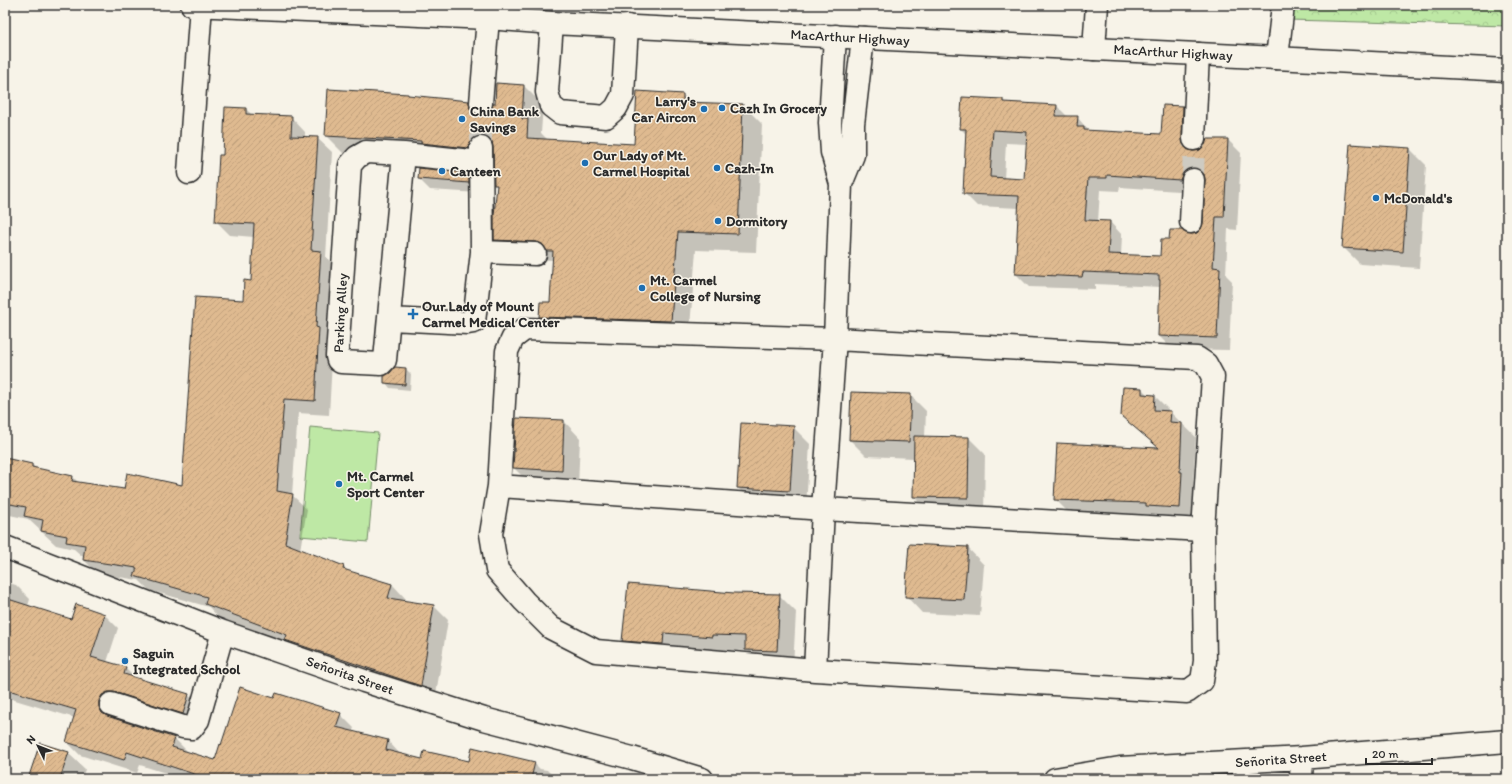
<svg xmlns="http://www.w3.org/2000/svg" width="1512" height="784" viewBox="0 0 1512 784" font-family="Itim,sans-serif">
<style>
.forest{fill:url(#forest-crowns);stroke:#748a68}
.garden{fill:#bee8a5;stroke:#748a68}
.shadow{fill:#0003;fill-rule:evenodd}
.building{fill:url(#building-hatch);stroke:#2b2b2b;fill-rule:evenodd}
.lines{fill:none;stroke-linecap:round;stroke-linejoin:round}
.minor-tunnel{stroke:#cecbc2;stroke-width:22;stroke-dasharray:22 11;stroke-linecap:butt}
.minor-casing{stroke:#2b2b2b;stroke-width:25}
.highway-casing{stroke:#2b2b2b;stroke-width:25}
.minor{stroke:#f7f3e8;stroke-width:22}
.highway{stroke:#f7f3e8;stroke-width:22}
.poi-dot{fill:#1f6fb2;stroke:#f7f3e8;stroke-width:1.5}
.labels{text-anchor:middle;stroke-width:3;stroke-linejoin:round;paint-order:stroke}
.street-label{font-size:14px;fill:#2b2b2b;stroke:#f7f3e8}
.poi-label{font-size:14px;font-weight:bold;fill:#2b2b2b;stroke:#f7f3e8;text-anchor:start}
</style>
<defs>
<pattern id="forest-crowns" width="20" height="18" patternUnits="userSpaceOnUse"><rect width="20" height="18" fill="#bee8a5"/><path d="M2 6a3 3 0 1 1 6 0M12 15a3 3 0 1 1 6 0" fill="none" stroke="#a3c78e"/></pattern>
<pattern id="building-hatch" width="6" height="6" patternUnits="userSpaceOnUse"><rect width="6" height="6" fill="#dfba90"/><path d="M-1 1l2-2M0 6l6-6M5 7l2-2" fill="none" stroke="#c0a07c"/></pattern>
</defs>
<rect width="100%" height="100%" fill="#f7f3e8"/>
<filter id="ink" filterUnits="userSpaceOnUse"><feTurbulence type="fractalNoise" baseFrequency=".025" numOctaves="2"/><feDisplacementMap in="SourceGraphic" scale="8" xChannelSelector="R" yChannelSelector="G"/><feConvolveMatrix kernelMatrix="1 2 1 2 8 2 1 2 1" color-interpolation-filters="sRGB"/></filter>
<g filter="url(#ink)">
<path class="forest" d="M1290 5H1507V26L1289 20Z"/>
<path class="garden" d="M310 427 378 433 368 542 300 536Z"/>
<path class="shadow" d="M524 86 543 105 541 133 547 139 635 145 683 95 692 104 743 105 762 124 756 252 696 250 689 340 559 336 540 317 551 303 554 260 514 259 495 240 497 187 495 184V155L489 161 345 155 326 136 408 96 468 102 482 116 487 115Z
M1003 100 1006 104 1057 106 1068 117H1077L1090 132 1162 135 1183 107 1195 120 1194 152 1228 140 1241 153 1237 230 1228 229 1226 275 1232 281 1229 350 1172 349 1159 336 1161 287 1095 284V289L1029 287 1016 274 1019 208 977 206 964 193 966 134 961 129ZM1006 143 1027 144 1025 180 1004 179ZM1207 180 1203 229 1198 234 1170 240 1161 258 1121 256 1122 235 1110 222H1098L1100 190 1119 191 1120 187 1193 192 1200 182Z
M246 109 252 115 291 117 305 132V137L317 138 332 152 326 257 335 266 333 343 329 415 298 413 292 495 307 509 300 550 344 567 349 572 392 584 406 599 405 601 434 606 448 620 435 700 220 619 209 607 149 590 139 580 98 574 84 560V557L82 556 74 549 56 545 28 519 5 514V458L32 464 36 469 73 477 79 483 124 490 183 486 252 282 254 237 230 235 216 221 224 156Z
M1410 149 1426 165 1419 268 1360 264 1343 247Z
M468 174 479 185V193L430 190 419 179Z
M406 369 411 374 410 390 390 388 385 382Z
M1142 389 1149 396H1155L1168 409V412H1170L1196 437 1193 485 1195 486 1193 521 1160 519 1157 516 1069 513 1055 499 1159 449 1122 415Z
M910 395 926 411 925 437 969 438 985 454 984 514 930 513 914 497V458L866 456 850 440Z
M564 421 580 438 578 487 530 484 514 468Z
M793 427 810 444 806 507 754 504 738 488Z
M968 548 984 565 980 616 922 613 906 596Z
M5 582 16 585 30 599 28 606 72 620 105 615 118 628 107 662 125 668 136 679 188 695 202 708 196 726 112 714V718L175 739 188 752 215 762 222 746 275 699 340 714 354 728 352 732 388 741 401 755 423 760 534 763 540 769 547 770 556 779H185L140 765 137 773 80 755 67 742 75 718 5 697Z
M734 594 779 595 796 612 793 667 762 666 748 651 728 650V653L640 657 623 640Z
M68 753 85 769 82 779H33Z
M1502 757H1507V779H1501Z"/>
<path class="building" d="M496 83 524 85 522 119H528L527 138 634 144 637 91 683 94V102L743 104 738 234 678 232 671 321 539 317 540 302H550L553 251H547L542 244 536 242 494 240V215L497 185H494L493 147 492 141 487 137 480 136 474 137 470 142 468 148 421 143V141L325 136 328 89 408 94V95L469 101 470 109 474 113 480 115 487 114 491 110 493 104H495Z
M962 97 1003 99V102L1057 105 1056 116H1078L1077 127H1084V130L1161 134 1163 105 1183 106 1182 138 1183 144 1187 149 1193 151 1200 150 1205 145 1207 139H1228L1224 217H1216L1213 267 1220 268 1217 338 1158 336 1160 280H1159V275L1083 272 1082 277 1015 274 1019 196 963 194 966 129H960ZM993 130 1027 132 1024 179 990 177ZM1193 168 1200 170 1204 174 1205 180 1203 223 1201 229 1197 233 1191 234 1182 230H1170L1169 239H1161L1160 256 1108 254 1110 221 1085 220 1088 178H1107V175L1180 180 1183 173 1187 169Z
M225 107 246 108V114L292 116 291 136 318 137 311 250 321 251 316 327 319 328 315 401 284 399 277 491 293 494 285 543 344 566 343 569 392 584 388 598 434 605 421 686 285 640 287 635 205 604 207 597 134 576 137 568 83 560 85 545 66 542 67 536 41 531 43 520 24 516 26 507 5 503V458L32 464V467L73 476 72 481 124 489 127 473 182 485 195 297 243 300 244 280 251 281 254 224 215 222 219 155H223Z
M1350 144 1410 148 1403 252 1342 248Z
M419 168 469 173V183L418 179Z
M395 367 406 368 405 385 384 383V376L390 373Z
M1123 387 1142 388V394L1155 395 1154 410 1171 411 1170 422 1182 423 1180 472H1182L1180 508 1146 506V503L1054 500 1057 443 1159 448 1121 416Z
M851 392 911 394 909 442 849 440Z
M516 418 564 420 562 471 513 468Z
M741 423 794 426 790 491 737 488Z
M914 436 969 437 968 498 913 497Z
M909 544 968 547 964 600 905 597Z
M628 584 734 593 780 594 777 651 745 650V636L712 635V637L664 633 663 644 622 641Z
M5 598 71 619 76 604 105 614 91 657 126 667 124 674 189 694 183 714 114 692H108L102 695 99 701V707L102 713 107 716 175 738 172 747 215 760 220 744 221 745 240 687 274 698 276 693 341 713 336 727 388 740 386 750 422 759 424 751 469 761 472 747 535 762 531 779H209L127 752 124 760 66 742 76 710 5 689Z
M40 743 69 752 60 779H28Z"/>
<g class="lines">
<path class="minor-tunnel" d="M481 148V103
M1193 180 1194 139"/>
<defs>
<path id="minor" d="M552 23 547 92 551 106 560 113 606 117 616 108 623 95 627 26
M1094 49 1097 5
M1277 58 1283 5
M481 103 488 18
M1194 139 1198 54
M404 154 385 360 381 364 341 362 338 360 337 356 350 165 357 157 366 152 404 154 481 162
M189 173 201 5
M841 184 853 155V124L863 38
M1191 222 1193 180
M482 252 535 254
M390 319 468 323 474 322 482 252 481 148
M525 329 835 339 1197 358 1206 364 1213 377 1203 530 1205 661 1202 681 1187 692 815 670 596 651 551 628 524 601 497 570 491 534 499 486 507 351 513 338Z
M499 486 823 509 1203 530
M5 547 223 632 364 681 484 719 632 758 702 779
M815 670 823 509 835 339 841 184 832 152 830 123 835 36
M111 704 183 727 192 728 198 720 223 632
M1055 779 1120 768 1302 758 1507 741
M1247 779 1249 761
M1301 779 1302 758"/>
<path id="highway" d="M192 5 488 18 552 23 1198 54 1507 70"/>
</defs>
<use href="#minor" class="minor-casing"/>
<use href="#highway" class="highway-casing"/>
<use href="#minor" class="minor"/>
<use href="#highway" class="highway"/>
</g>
</g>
<g class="poi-dot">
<circle cx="722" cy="108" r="4"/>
<circle cx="704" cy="109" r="4"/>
<circle cx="462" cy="119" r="4"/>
<circle cx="585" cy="163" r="4"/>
<circle cx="717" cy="168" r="4"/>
<circle cx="442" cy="171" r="4"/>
<circle cx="1376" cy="198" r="4"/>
<circle cx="718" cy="221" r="4"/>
<circle cx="642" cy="288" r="4"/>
<path d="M411 308h4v4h4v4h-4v4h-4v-4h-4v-4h4z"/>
<circle cx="339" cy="484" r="4"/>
<circle cx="125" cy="661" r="4"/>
</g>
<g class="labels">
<g class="street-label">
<text transform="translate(850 37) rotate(3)" y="5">MacArthur Highway</text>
<text transform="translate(1173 52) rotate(3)" y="5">MacArthur Highway</text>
<text transform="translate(340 313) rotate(-87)" y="5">Parking Alley</text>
<text transform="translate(350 675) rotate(19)" y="5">Señorita Street</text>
<text transform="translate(1281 759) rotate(-4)" y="5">Señorita Street</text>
</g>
<g class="poi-label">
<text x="696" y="106" text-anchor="end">Larry's<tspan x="696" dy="16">Car Aircon</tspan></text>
<text x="730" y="113">Cazh In Grocery</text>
<text x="470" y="116">China Bank<tspan x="470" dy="16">Savings</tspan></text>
<text x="593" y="160">Our Lady of Mt.<tspan x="593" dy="16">Carmel Hospital</tspan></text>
<text x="725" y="173">Cazh-In</text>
<text x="450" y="176">Canteen</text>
<text x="1384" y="203">McDonald's</text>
<text x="726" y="226">Dormitory</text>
<text x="650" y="285">Mt. Carmel<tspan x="650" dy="16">College of Nursing</tspan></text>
<text x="422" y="311">Our Lady of Mount<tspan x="422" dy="16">Carmel Medical Center</tspan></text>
<text x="347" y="481">Mt. Carmel<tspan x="347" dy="16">Sport Center</tspan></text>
<text x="133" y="658">Saguin<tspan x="133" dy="16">Integrated School</tspan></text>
</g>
</g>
<rect width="1512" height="784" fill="none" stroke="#f7f3e8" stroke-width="20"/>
<rect x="10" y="10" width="1492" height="764" fill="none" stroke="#2b2b2b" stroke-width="1.5" filter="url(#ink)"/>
<g transform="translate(38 746) rotate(313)" stroke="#f7f3e8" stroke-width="3" paint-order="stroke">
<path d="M0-3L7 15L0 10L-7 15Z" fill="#2b2b2b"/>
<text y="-6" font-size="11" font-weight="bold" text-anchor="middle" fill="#2b2b2b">N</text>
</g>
<path d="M1366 758v6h66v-6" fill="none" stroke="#2b2b2b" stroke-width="2"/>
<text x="1372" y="758" font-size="12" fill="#2b2b2b" stroke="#f7f3e8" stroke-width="3" paint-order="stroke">20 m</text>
</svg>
